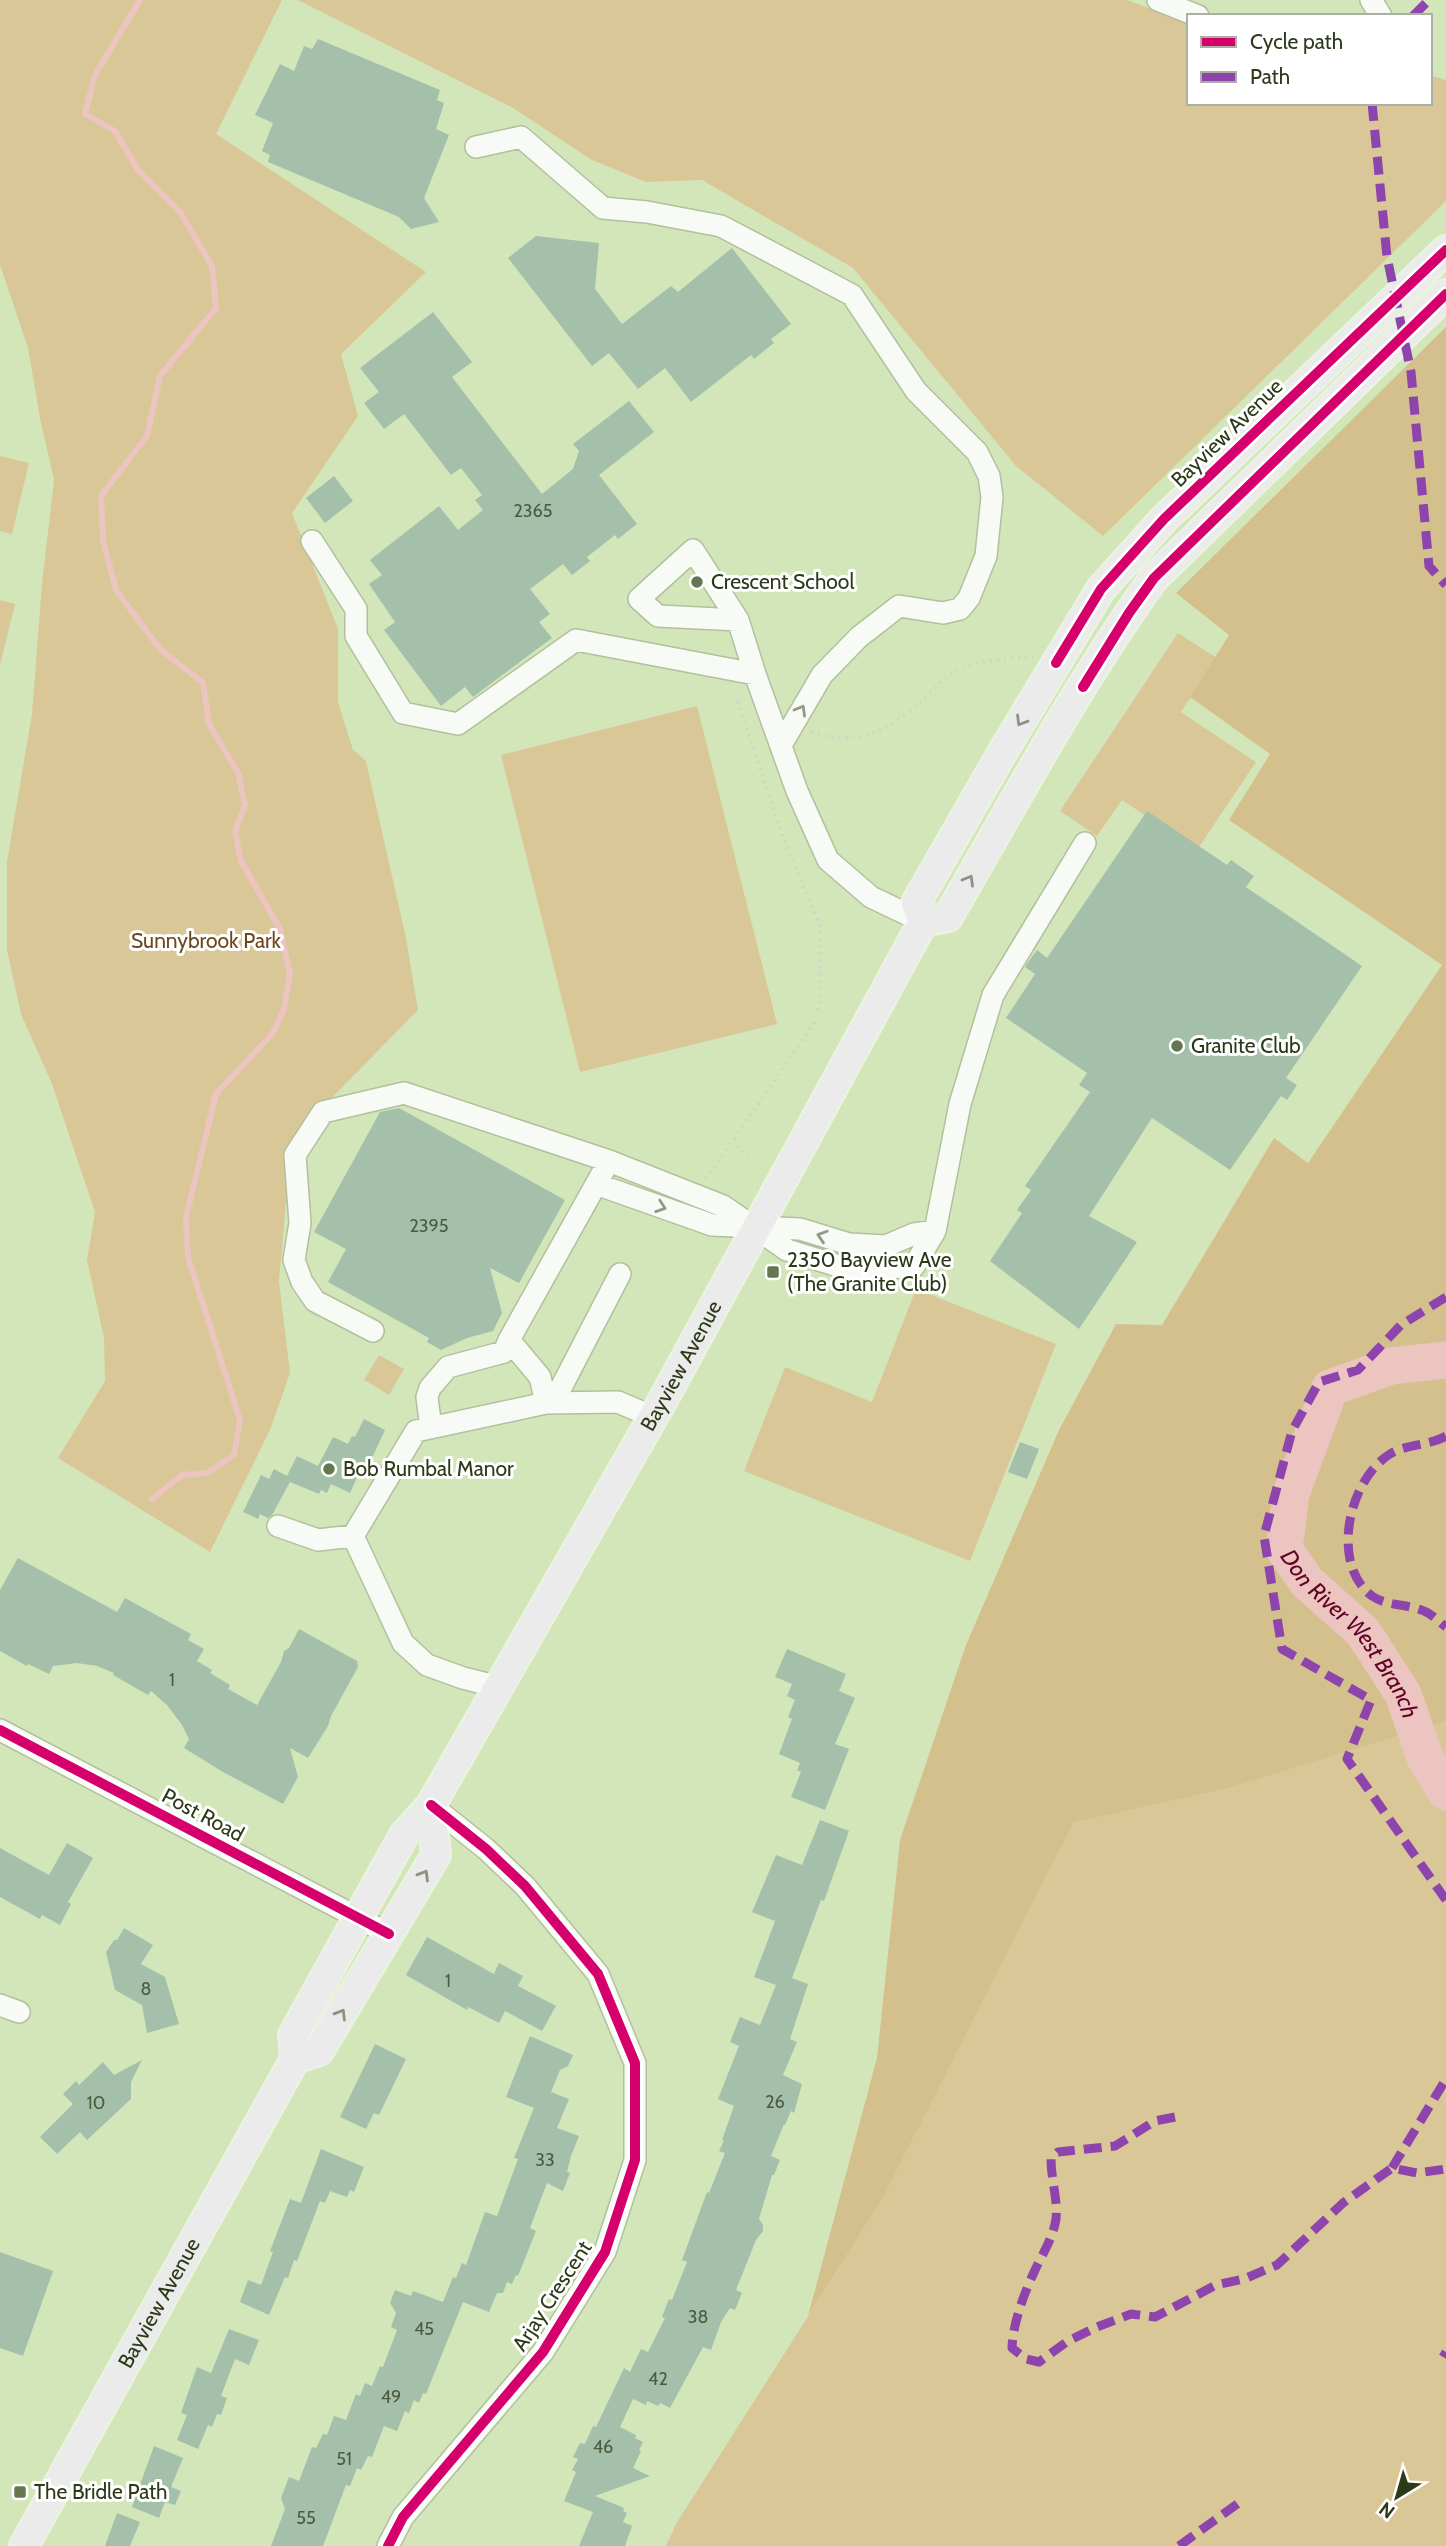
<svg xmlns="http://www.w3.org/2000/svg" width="1446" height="2546" viewBox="0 0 1446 2546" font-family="Cabin,sans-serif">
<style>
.green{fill:#dac797}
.forest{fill:#d4c08d}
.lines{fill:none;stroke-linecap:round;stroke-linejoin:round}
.stream{stroke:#ecc4c0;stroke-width:6}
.river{stroke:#ecc4c0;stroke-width:37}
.building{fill:#a4c0ab}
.minor-casing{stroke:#b1c09d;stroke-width:24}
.major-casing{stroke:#ebf4e0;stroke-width:32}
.path{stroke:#d0d5c8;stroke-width:3.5;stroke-dasharray:2 5;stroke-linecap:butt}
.minor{stroke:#f8fbf5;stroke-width:21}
.major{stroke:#ecebeb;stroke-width:28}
.quiet{stroke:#8e44ad;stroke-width:9;stroke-dasharray:18 9;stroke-linecap:butt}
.cycleway-casing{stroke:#fff;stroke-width:15}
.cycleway{stroke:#d6006c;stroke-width:10}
.oneway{stroke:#929a87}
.oneway2{stroke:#8c9282}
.poi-dot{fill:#677651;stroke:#fff;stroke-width:2.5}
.labels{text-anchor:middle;stroke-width:6;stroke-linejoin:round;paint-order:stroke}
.number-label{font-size:18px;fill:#4b5c3e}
.street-label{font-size:21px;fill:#2d3a19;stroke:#fff}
.poi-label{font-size:21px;fill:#2d3a19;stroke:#fff;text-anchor:start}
.park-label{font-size:21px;fill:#6d481e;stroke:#fff}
.water-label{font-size:23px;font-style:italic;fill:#620228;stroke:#fff}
</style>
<rect width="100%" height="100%" fill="#d3e6ba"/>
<path class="green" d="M0 0H282L216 134 426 272 341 354 358 416 292 513 338 629V702L353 750 366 761 406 938 418 1010 312 1118 286 1202 279 1281 290 1373 270 1430 210 1552 58 1458 105 1381 104 1338 87 1260 95 1212 52 1084 21 1014 7 950V862L32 714 42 584 54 480 40 418 28 348 0 265Z
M298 0H1127L1189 23V103H1430V75L1446 80V201L1103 536 1016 466 853 268 702 180 646 182 592 160 513 108Z
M0 456 29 463 12 534 0 531Z
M0 600 15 604 0 665Z
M1178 633 1217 658 1181 712 1256 762 1197 850 1122 800 1097 836 1060 811Z
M697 706 777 1024 580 1072 501 755Z
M916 1289 1056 1344 970 1561 744 1471 785 1367 872 1402Z
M379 1355 404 1369 389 1395 364 1380Z
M1446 1716V2546H666L676 2524 882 2200 1074 1822Z"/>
<path class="forest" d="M1446 327V1721L1228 1788 1074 1822 882 2200 808 2316 877 2058 900 1840 966 1645 1059 1430 1116 1324 1162 1325 1274 1138 1308 1163 1442 965 1229 820 1270 754 1190 697 1229 635 1176 593Z"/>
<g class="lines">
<path class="stream" d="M140 0 95 75 85 114 115 131 138 170 180 212 212 266 216 308 160 376 147 436 101 496 103 540 116 590 160 649 203 683 209 724 238 773 245 805 235 832 241 861 280 929 290 974 284 1009 273 1033 216 1094 186 1217 188 1257 240 1420 234 1455 207 1473 182 1475 152 1499"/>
<path class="river" id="s1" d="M1446 1360 1391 1366 1330 1388 1291 1494 1284 1549 1307 1582 1363 1632 1403 1694 1426 1760 1446 1792"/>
</g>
<path class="building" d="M318 39 440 90 437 100 444 103 436 129 449 135 424 198 439 222 411 229 399 217 268 162 270 155 262 151 273 123 255 115 280 64 294 71 304 46 312 49Z
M536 236 599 243 595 289 622 324 671 286 678 292 732 248 791 324 771 339 774 343 754 359 751 355 691 402 665 368 638 389 609 353 592 366 508 258Z
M433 312 472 362 452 377 542 494 573 469 579 451 573 444 629 401 654 432 599 475 637 524 618 539 615 535 587 557 590 561 572 575 563 564 530 589 550 614 539 622 552 638 473 697 465 687 441 706 384 630 395 622 369 584 382 575 370 560 439 506 458 530 483 510 475 500 482 495 461 468 451 475 404 414 384 429 364 403 379 392 360 368Z
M334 476 353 501 325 523 306 498Z
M1147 811 1227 865 1231 860 1254 876 1246 887 1362 966 1286 1078 1297 1085 1287 1100 1281 1096 1230 1170 1152 1118 1089 1216 1137 1242 1079 1329 990 1261 1022 1213 1017 1210 1031 1190 1025 1186 1090 1092 1079 1085 1087 1073 1006 1018 1035 974 1025 967 1028 962 1037 950 1047 958Z
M399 1108 565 1200 519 1283 490 1268 502 1313 493 1331 467 1338 441 1350 427 1342 429 1338 328 1282 346 1249 314 1232 380 1112Z
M364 1419 385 1430 364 1475 359 1473 350 1493 331 1484 327 1493 321 1490 319 1494 290 1482 272 1515 268 1518 260 1514 258 1519 243 1512 261 1475 269 1479 274 1469 287 1476 297 1456 318 1466 333 1437 348 1444 352 1436 355 1437Z
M1020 1442 1039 1449 1027 1479 1008 1472Z
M18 1558 117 1612 125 1598 191 1634 188 1640 204 1649 197 1661 212 1670 210 1673 230 1685 228 1689 257 1705 281 1662 284 1651 289 1648 299 1629 357 1661 358 1667 331 1716 328 1726 308 1758 290 1748 298 1777 283 1804 223 1772 184 1748 189 1739 182 1725 167 1705 151 1691 148 1695 113 1675 114 1673 97 1666 77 1663 62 1665 53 1666 49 1674 28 1664 27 1666 0 1651V1590Z
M787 1649 846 1674 839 1691 855 1698 835 1744 849 1749 825 1810 791 1797 801 1772 797 1770 800 1763 779 1754 792 1719 788 1717 795 1700 787 1696 792 1684 775 1677Z
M820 1820 849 1831 824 1901 821 1900 792 1978 808 1984 790 2039 797 2042 783 2075 802 2084 794 2113 791 2111 785 2125 784 2124 771 2156 780 2160 774 2175H772L759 2219 763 2225V2231L756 2240 736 2290 742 2293 735 2310 730 2308 721 2322 711 2350 703 2347 670 2408 660 2403 658 2406 647 2401 646 2405 633 2399 620 2427 636 2435 635 2438 643 2442 639 2450 641 2451 633 2468 650 2476 595 2496 624 2508 623 2511 627 2513 623 2522 632 2526 625 2546H579L593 2512 564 2501 576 2472 572 2470 578 2459 573 2457 580 2443 585 2444 593 2426 596 2427 624 2368 630 2372 641 2349 648 2352 665 2318 662 2317 669 2299 672 2300 687 2262 682 2260 707 2192 709 2193 725 2153 719 2151 724 2141 722 2140 734 2106 718 2099 739 2046 730 2042 740 2017 760 2025 776 1985 754 1977 775 1921 752 1912 776 1855 802 1865Z
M67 1843 93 1858 68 1902 71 1904 60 1925 42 1915 40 1919 0 1897V1848L49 1875Z
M124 1928 153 1945 141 1964 165 1977 179 2024 147 2033 142 2005 115 1990 106 1952 114 1940H117Z
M427 1937 494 1974 499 1963 523 1976 518 1986 556 2006 542 2031 505 2011 499 2023 468 2007 467 2010 406 1975Z
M530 2036 573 2055 568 2066 560 2070 551 2092 569 2099 557 2128 579 2136 571 2156 567 2172 570 2173 563 2191 547 2183 530 2228 536 2231 518 2276 516 2275 512 2284 507 2282 503 2293H497L489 2312 463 2302 426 2394 423 2393 419 2403 414 2400 409 2413 405 2411 397 2431 384 2426 372 2457 368 2456 361 2470 357 2468 350 2486 346 2485 323 2546H271L285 2509 281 2498 289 2477 299 2481 312 2447 316 2448 323 2434 327 2435 334 2416 346 2420 356 2394 360 2396 365 2383 372 2386 380 2366 383 2367 397 2330 391 2327 396 2313 390 2303 395 2290 411 2296 413 2291 443 2302 453 2277 456 2278 462 2263 466 2265 485 2212 497 2216 518 2159 514 2158 534 2108 506 2097Z
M375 2044 406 2059 379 2115 374 2113 366 2129 340 2117Z
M142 2060 131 2082V2099L87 2140 80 2132 57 2154 40 2137 73 2104 63 2094 76 2081 79 2085 103 2062 114 2075Z
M321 2149 364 2167 354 2192 350 2190 347 2197 330 2191 325 2203 320 2201 297 2261 294 2260 288 2278 285 2277 269 2315 240 2302 248 2280 261 2285 273 2252 270 2251 290 2199 301 2203Z
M0 2252 53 2271 23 2356 0 2348Z
M229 2329 259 2340 249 2365 235 2359 221 2396 227 2398 221 2415 217 2414 212 2427 208 2425 198 2449 177 2440 187 2415 181 2413 197 2367 211 2373Z
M154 2446 183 2458 171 2487 181 2491 175 2505 165 2502 159 2518 132 2507Z
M117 2513 140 2522 130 2546H105Z"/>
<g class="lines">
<defs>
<path id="minor" d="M1158 0 1198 16
M1371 0 1381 16
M476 147 521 137 603 208 647 212 721 226 852 295 916 391 977 452 989 476 992 497 986 556 969 598 960 609 943 613 899 606 859 637 822 675 781 745
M312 541 356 609V636L403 713 458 724 576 640 755 674
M738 620 658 616 639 599 693 550 738 620 755 674 797 791 828 860 871 897 923 922
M609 1161 723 1206 787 1250 854 1271 914 1266 935 1231 960 1104 993 995 1085 843
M596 1184 712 1225 800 1229 849 1244 886 1246 914 1234 935 1231
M373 1331 315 1301 302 1282 294 1260 300 1223 295 1155 323 1112 404 1093 609 1161 509 1340 540 1377 546 1403
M553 1403 620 1274
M431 1428 427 1397 430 1388 448 1367 504 1352 509 1340
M278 1526 318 1540 353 1536
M499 1687 463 1678 427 1665 403 1643 353 1536 416 1431 546 1403 618 1402 653 1417
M0 1730 389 1934
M0 2005 19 2012
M388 2546 403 2517 543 2352 605 2252 635 2160V2063L598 1974 525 1886 486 1849 431 1805"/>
<g id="major">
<path d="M923 922 948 917C1014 803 1077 685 1154 578L1446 294"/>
<path d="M295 2059 319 2051 436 1855 431 1805"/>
<path id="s2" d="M24 2546 295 2059 293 2035 404 1835 431 1805 664 1398 923 922 916 903 1002 753 1101 589 1164 519 1446 250"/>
</g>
</defs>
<use href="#minor" class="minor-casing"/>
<use href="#major" class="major-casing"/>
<path class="path" d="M811 732C860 748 891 729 927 696 936 688 945 677 955 671 969 661 1015 658 1034 656
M735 1139 738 1149 754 1158
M706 1179 814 1024 819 1002 820 925 785 843 734 691"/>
<use href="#minor" class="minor"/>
<use href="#major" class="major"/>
<path class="quiet" d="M1413 16 1429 0
M1372 103 1387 257 1411 372 1429 566 1446 585
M1446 1297 1401 1325 1358 1370 1319 1382 1292 1431 1264 1536 1282 1649 1371 1700 1347 1759 1446 1900
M1446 1436C1429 1446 1406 1444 1390 1454 1348 1480 1330 1565 1372 1596 1386 1606 1408 1604 1424 1611 1432 1614 1439 1622 1446 1627
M1175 2117 1155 2121 1115 2146 1058 2152 1051 2159C1051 2180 1058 2199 1056 2219 1053 2238 1043 2253 1035 2270 1024 2294 1013 2322 1012 2348L1026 2359 1039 2362 1068 2341 1097 2327 1131 2314 1155 2317 1216 2285 1244 2279 1277 2265 1343 2203 1392 2168 1417 2173 1446 2169
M1392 2168 1446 2079
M1443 2357 1446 2352
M1179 2546 1240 2502"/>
<defs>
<path id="cycleway" d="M1056 663 1101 589 1164 519 1446 250
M1083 687 1129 613 1154 578 1446 294
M0 1730 389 1934
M388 2546 403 2517 543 2352 605 2252 635 2160V2063L598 1974 525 1886 486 1849 431 1805"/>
</defs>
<use href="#cycleway" class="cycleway-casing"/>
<use href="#cycleway" class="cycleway"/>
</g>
<defs><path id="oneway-chevron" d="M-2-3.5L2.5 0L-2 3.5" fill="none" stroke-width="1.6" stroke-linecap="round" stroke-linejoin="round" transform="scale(1.75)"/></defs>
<g class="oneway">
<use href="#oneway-chevron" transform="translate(801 710) rotate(-60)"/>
<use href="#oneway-chevron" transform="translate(661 1207) rotate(19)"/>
<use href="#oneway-chevron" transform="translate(822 1236) rotate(-162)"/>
</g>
<g class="oneway2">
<use href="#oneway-chevron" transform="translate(1021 721) rotate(121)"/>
<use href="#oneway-chevron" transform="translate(969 880) rotate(-60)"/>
<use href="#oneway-chevron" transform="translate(424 1875) rotate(-59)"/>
<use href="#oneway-chevron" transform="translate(341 2014) rotate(-59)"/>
</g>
<g class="poi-dot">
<circle cx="697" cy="582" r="7"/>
<circle cx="1177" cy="1046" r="7"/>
<rect x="766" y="1265" width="14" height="14" rx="3.5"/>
<circle cx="329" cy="1469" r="7"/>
<rect x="13" y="2485" width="14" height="14" rx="3.5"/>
</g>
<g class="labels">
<g class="number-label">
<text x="533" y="517">2365</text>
<text x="429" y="1232">2395</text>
<text x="172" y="1686">1</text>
<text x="448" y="1987">1</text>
<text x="146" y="1995">8</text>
<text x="775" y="2108">26</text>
<text x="96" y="2109">10</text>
<text x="545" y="2166">33</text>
<text x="698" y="2323">38</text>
<text x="424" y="2335">45</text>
<text x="658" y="2385">42</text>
<text x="391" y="2403">49</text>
<text x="603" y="2453">46</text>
<text x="344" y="2465">51</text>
<text x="306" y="2524">55</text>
</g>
<g class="street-label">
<text transform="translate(1227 433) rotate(-44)" y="7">Bayview Avenue</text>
<text dy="7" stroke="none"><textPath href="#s2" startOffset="1356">Bayview Avenue</textPath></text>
<text transform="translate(203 1815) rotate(28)" y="7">Post Road</text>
<text transform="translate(552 2296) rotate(-57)" y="7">Arjay Crescent</text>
<text dy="7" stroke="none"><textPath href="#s2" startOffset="278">Bayview Avenue</textPath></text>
</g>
<g class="poi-label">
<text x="711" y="589">Crescent School</text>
<text x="1191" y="1053">Granite Club</text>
<text x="787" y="1267">2350 Bayview Ave<tspan x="787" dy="24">(The Granite Club)</tspan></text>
<text x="343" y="1476">Bob Rumbal Manor</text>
<text x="34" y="2499">The Bridle Path</text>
</g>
<g class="park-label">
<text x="206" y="948">Sunnybrook Park</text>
</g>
<g class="water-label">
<text dy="8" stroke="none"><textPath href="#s1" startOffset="397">Don River West Branch</textPath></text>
</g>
</g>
<rect x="1187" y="14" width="245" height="91" fill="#ffffff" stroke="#abb0a3" stroke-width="2"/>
<rect x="1201" y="37" width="35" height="10" fill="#d6006c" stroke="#abb0a3" stroke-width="2"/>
<text x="1250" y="49" font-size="21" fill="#2d3a19">Cycle path</text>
<rect x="1201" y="72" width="35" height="10" fill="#8e44ad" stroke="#abb0a3" stroke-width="2"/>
<text x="1250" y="84" font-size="21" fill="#2d3a19">Path</text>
<g transform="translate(1397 2497) rotate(217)" stroke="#ffffff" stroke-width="5" paint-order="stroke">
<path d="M0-5L12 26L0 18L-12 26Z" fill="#2d3a19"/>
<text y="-10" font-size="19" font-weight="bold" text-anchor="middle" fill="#2d3a19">N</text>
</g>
</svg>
